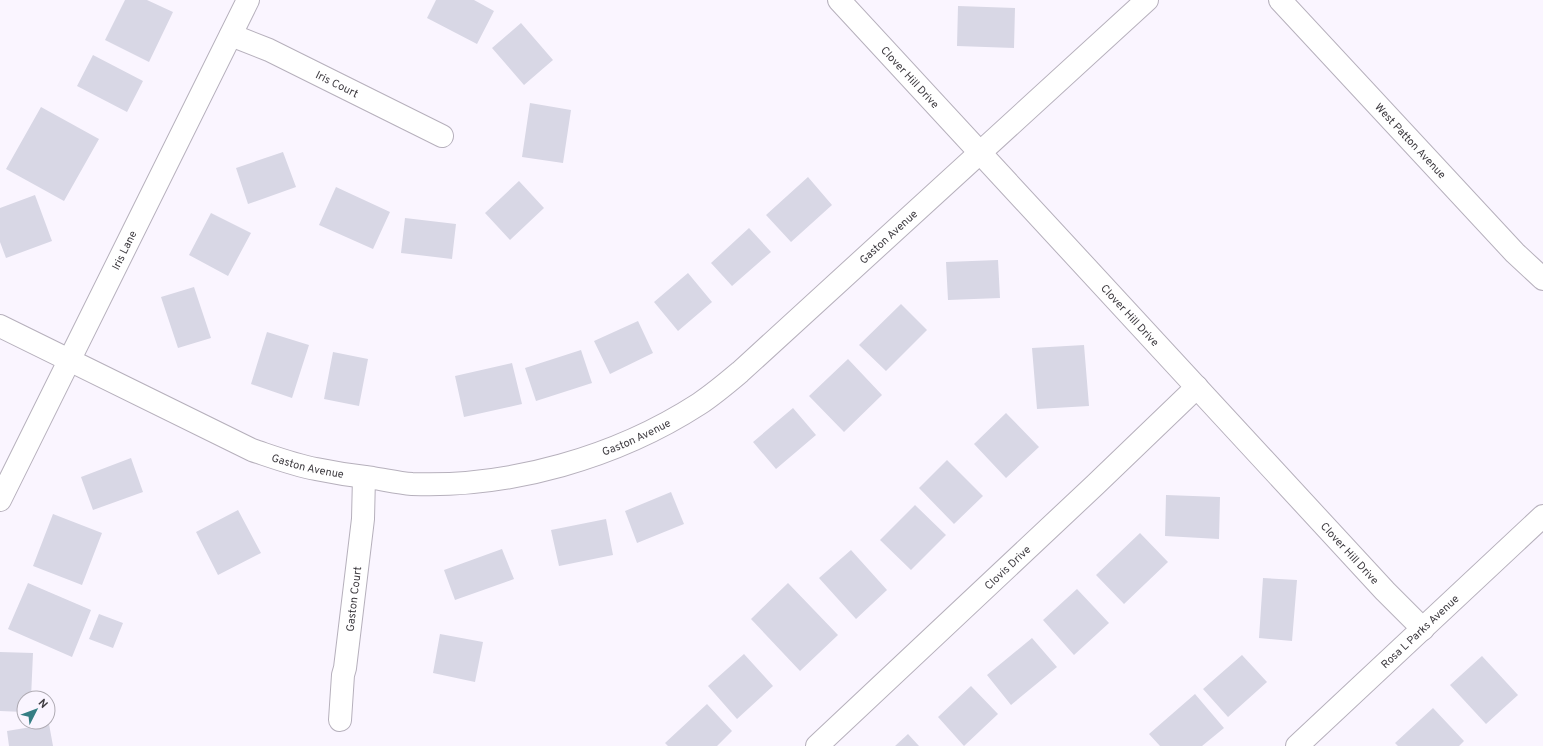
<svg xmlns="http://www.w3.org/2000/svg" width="1543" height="746" viewBox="0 0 1543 746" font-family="Overpass,sans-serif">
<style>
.building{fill:#d8d7e5}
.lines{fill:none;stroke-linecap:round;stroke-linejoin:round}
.minor-casing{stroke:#b6b0bc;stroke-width:24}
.tertiary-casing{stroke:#b6b0bc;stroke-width:24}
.minor{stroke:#fff;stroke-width:22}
.tertiary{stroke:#fff;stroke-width:22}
.labels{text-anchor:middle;stroke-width:3;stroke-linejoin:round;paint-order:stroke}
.street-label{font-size:11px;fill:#3e3b40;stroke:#faf5ff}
</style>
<rect width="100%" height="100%" fill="#faf5ff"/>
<path class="building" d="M125 0H147L173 12 149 62 105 40Z
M436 0H474L494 11 477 44 427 18Z
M958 6 1015 8 1014 48 957 46Z
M521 23 553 60 524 85 492 48Z
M93 55 143 81 127 112 77 86Z
M530 103 571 110 563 163 522 157Z
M41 107 99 139 64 201 6 169Z
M283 152 296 187 248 204 236 168Z
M808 177 832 205 791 242 766 215Z
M519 181 544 208 510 240 485 213Z
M336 187 390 212 373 249 319 225Z
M35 195 52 241 6 258 0 242V208Z
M211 213 251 233 228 276 189 255Z
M405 218 456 224 452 259 401 253Z
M749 228 771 252 732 286 711 263Z
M998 260 1000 298 948 300 946 262Z
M688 273 712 302 678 331 654 302Z
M194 287 211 338 178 348 161 297Z
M901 304 927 330 886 371 859 345Z
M638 321 653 353 610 374 594 341Z
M267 332 309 345 292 398 251 384Z
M1084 345 1089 406 1037 409 1032 348Z
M581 350 592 383 536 401 525 368Z
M333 352 368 359 359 406 324 399Z
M848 359 882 395 844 432 809 396Z
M512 363 522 404 464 417 455 376Z
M793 408 816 435 776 469 753 442Z
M1006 413 1039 447 1006 478 974 444Z
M131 458 143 492 93 510 81 477Z
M947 460 983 496 954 524 919 488Z
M671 492 684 524 637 543 625 511Z
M1166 495 1220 497 1219 539 1165 536Z
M915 505 946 535 911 570 880 540Z
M238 510 261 553 218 575 196 532Z
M53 514 102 533 82 585 33 566Z
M606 519 613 555 559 566 551 530Z
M1140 533 1168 562 1124 604 1096 575Z
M502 549 514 579 455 600 444 570Z
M851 550 887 590 856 619 819 578Z
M1263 578 1297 580 1292 641 1259 638Z
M28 583 91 610 72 657 8 629Z
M788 583 838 635 800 671 751 619Z
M1077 589 1109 623 1074 655 1043 620Z
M99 614 123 623 113 648 89 639Z
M440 634 483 642 475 682 433 673Z
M1032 638 1057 667 1011 705 987 675Z
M0 652 33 653 31 698H24V712L0 711Z
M744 654 773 686 737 719 708 686Z
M1242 655 1267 682 1228 717 1203 689Z
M1482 656 1518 695 1486 724 1450 685Z
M971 686 998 714 964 746 938 717Z
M1195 694 1224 728 1202 746H1160L1149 734Z
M707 704 732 731 717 746H668L665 743Z
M1433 708 1464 741 1459 746H1398L1395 743Z
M49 724 53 746H9L7 731Z
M908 734 919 746H895Z"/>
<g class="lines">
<defs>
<g id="minor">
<path id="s1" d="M839 0 1385 591 1423 629"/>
<path id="s2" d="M231 35 269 50 442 136"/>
<path id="s3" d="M0 326 252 450C273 457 294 465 316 469 335 473 354 476 373 478 386 480 399 483 412 484 510 488 617 457 699 404 714 394 727 383 740 372L1147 0"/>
<path id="s4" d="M0 500 248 0"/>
<path id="s5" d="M340 720 343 675 345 668 363 519 364 477"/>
<path id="s6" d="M817 746 1095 485 1197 387"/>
</g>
<g id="tertiary">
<path id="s7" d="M1280 0 1515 253 1543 279"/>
<path id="s8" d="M1297 746 1543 516"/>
</g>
</defs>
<use href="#minor" class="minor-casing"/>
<use href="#tertiary" class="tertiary-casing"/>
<use href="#minor" class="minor"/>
<use href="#tertiary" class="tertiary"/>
</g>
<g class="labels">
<g class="street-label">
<text dy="4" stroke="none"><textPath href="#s1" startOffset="105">Clover Hill Drive</textPath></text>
<text dy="4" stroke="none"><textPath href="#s2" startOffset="117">Iris Court</textPath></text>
<text dy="4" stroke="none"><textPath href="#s7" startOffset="192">West Patton Avenue</textPath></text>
<text dy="4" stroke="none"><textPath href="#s3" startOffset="1000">Gaston Avenue</textPath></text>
<text dy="4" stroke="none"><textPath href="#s4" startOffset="279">Iris Lane</textPath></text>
<text dy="4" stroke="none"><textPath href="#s1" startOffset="429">Clover Hill Drive</textPath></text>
<text dy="4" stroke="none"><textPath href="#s3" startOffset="676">Gaston Avenue</textPath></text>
<text dy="4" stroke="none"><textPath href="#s3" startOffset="339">Gaston Avenue</textPath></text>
<text dy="4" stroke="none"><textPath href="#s1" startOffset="753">Clover Hill Drive</textPath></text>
<text dy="4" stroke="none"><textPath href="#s6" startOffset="261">Clovis Drive</textPath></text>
<text dy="4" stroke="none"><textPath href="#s5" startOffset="122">Gaston Court</textPath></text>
<text dy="4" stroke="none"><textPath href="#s8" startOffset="168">Rosa L Parks Avenue</textPath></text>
</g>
</g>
<g transform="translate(36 710) rotate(48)"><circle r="19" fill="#faf5ff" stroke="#afabb3"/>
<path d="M0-3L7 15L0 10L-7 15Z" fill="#357e84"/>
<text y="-6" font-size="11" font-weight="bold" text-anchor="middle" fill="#3e3b40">N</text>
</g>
</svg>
